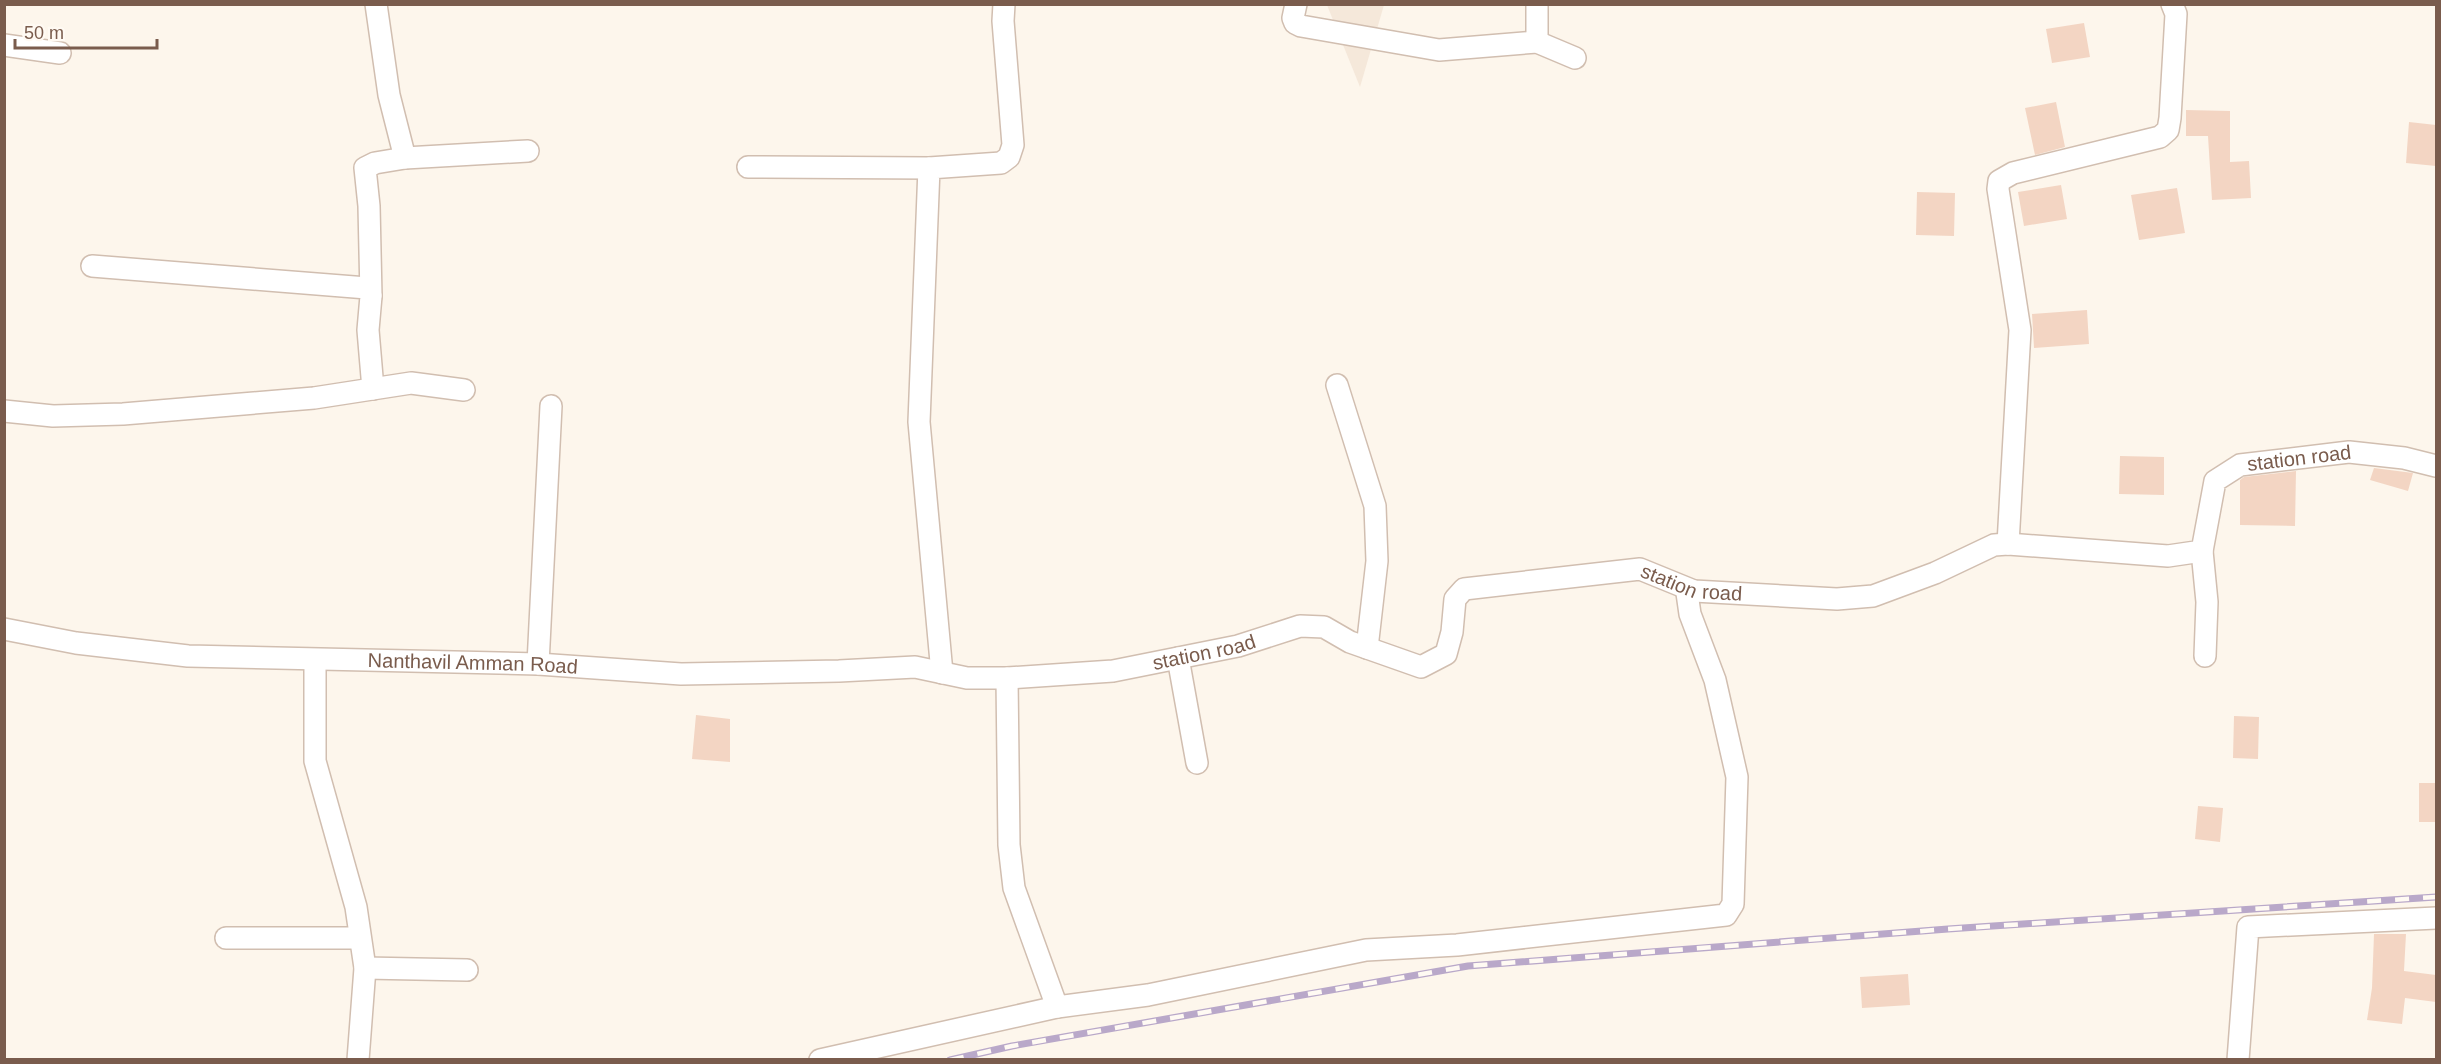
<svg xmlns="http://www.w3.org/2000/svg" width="2441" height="1064" viewBox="0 0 2441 1064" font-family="Helvetica,sans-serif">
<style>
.residential{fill:#f5e8da}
.building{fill:#f3d5c3}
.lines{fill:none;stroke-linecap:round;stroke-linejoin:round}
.street-casing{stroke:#d1beb0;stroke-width:24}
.street{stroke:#fff;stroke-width:21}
.rail-casing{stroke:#b9a8c9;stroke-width:7}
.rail{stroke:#fffaf3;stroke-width:4.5;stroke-dasharray:14;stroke-linecap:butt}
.labels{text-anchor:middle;stroke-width:4.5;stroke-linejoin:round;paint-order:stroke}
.street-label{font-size:20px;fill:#7a5c4d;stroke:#fffaf3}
</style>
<rect width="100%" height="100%" fill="#fdf6ec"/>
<path class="residential" d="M1327 5H1384L1360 87Z"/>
<path class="building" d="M2084 23 2090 57 2052 63 2046 29Z
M2056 102 2065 147 2035 155 2025 108Z
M2186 110 2230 111V162L2249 161 2251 198 2212 200 2208 136H2186Z
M2409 122 2436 125V166L2406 163Z
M2061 185 2067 219 2024 226 2018 192Z
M2177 188 2185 233 2139 240 2131 195Z
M1917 192 1955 193 1954 236 1916 235Z
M2087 310 2089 344 2034 348 2032 314Z
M2120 456 2164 457V495L2119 494Z
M2374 468 2413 473 2408 491 2370 480Z
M2296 471 2295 526 2240 525V480L2244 477Z
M696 715 730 719V762L692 759Z
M2234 716 2259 717 2258 759 2233 758Z
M2419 783H2436V822H2419Z
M2198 806 2223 808 2220 842 2195 839Z
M2374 934H2406L2404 971 2436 975V1002L2405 998 2402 1024 2367 1020 2372 988Z
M1908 974 1910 1005 1862 1008 1860 977Z"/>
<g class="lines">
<defs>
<g id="street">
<path d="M1296 4 1293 18 1295 23 1301 26 1439 50 1537 42 1575 58"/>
<path d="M1537 4V42"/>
<path d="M4 45 60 53"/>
<path d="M405 158 528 151"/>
<path d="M748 167 929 168"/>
<path d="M92 266 367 288 371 296 368 330 373 389"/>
<path d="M371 296 369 206 365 168 375 163 405 158 389 95 376 4"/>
<path d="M1337 385 1375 506 1377 561 1367 648"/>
<path d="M4 411 53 416 123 414 314 398 411 383 464 390"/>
<path d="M2008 544 2020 330 1998 189 1999 181 2013 173 2160 137 2168 130 2170 118 2176 14 2172 4"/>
<path d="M2202 551 2207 602 2205 656"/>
<path id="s1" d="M4 629 76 643 188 656 538 664 681 674 839 671 915 667 967 678H1007L1113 671 1238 646 1300 626 1324 627 1350 642 1421 667 1446 654 1452 632 1455 599 1464 589 1640 569 1694 591 1837 599 1873 596 1935 573 1994 545 2008 544 2168 556 2202 551 2215 481 2240 465 2349 452 2404 458 2436 466"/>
<path d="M1178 658 1197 763"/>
<path d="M315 660V761L356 907 365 968 358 1060"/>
<path d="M538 664 551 406"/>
<path d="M942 673 919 422 929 168 1001 163 1009 157 1013 145 1003 21 1004 4"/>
<path d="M1007 678 1009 845 1014 888 1057 1007"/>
<path d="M226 938H360"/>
<path d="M365 968 467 970"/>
<path d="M820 1060 1057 1007 1148 995 1366 950 1457 945 1726 915 1733 904 1737 777 1715 680 1690 614 1687 593 1694 591"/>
<path d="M2238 1060 2248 927 2436 918"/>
</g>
</defs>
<use href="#street" class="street-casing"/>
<use href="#street" class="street"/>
<defs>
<path id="rail" d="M950 1060 1012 1046 1468 966 1948 929 2436 897"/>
</defs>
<use href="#rail" class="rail-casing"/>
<use href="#rail" class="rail"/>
</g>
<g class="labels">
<g class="street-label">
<text dy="7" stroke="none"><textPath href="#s1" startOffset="2448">station road</textPath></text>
<text dy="7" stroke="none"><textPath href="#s1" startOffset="1764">station road</textPath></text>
<text dy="7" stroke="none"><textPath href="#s1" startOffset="1206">station road</textPath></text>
<text dy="7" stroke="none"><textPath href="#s1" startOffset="471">Nanthavil Amman Road</textPath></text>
</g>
</g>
<rect width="2441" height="1064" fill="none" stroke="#7a5c4d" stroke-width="12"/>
<path d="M15 39v9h142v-9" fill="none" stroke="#7a5c4d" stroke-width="3"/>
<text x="24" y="39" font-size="18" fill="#7a5c4d" stroke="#fffaf3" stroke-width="4.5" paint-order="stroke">50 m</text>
</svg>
